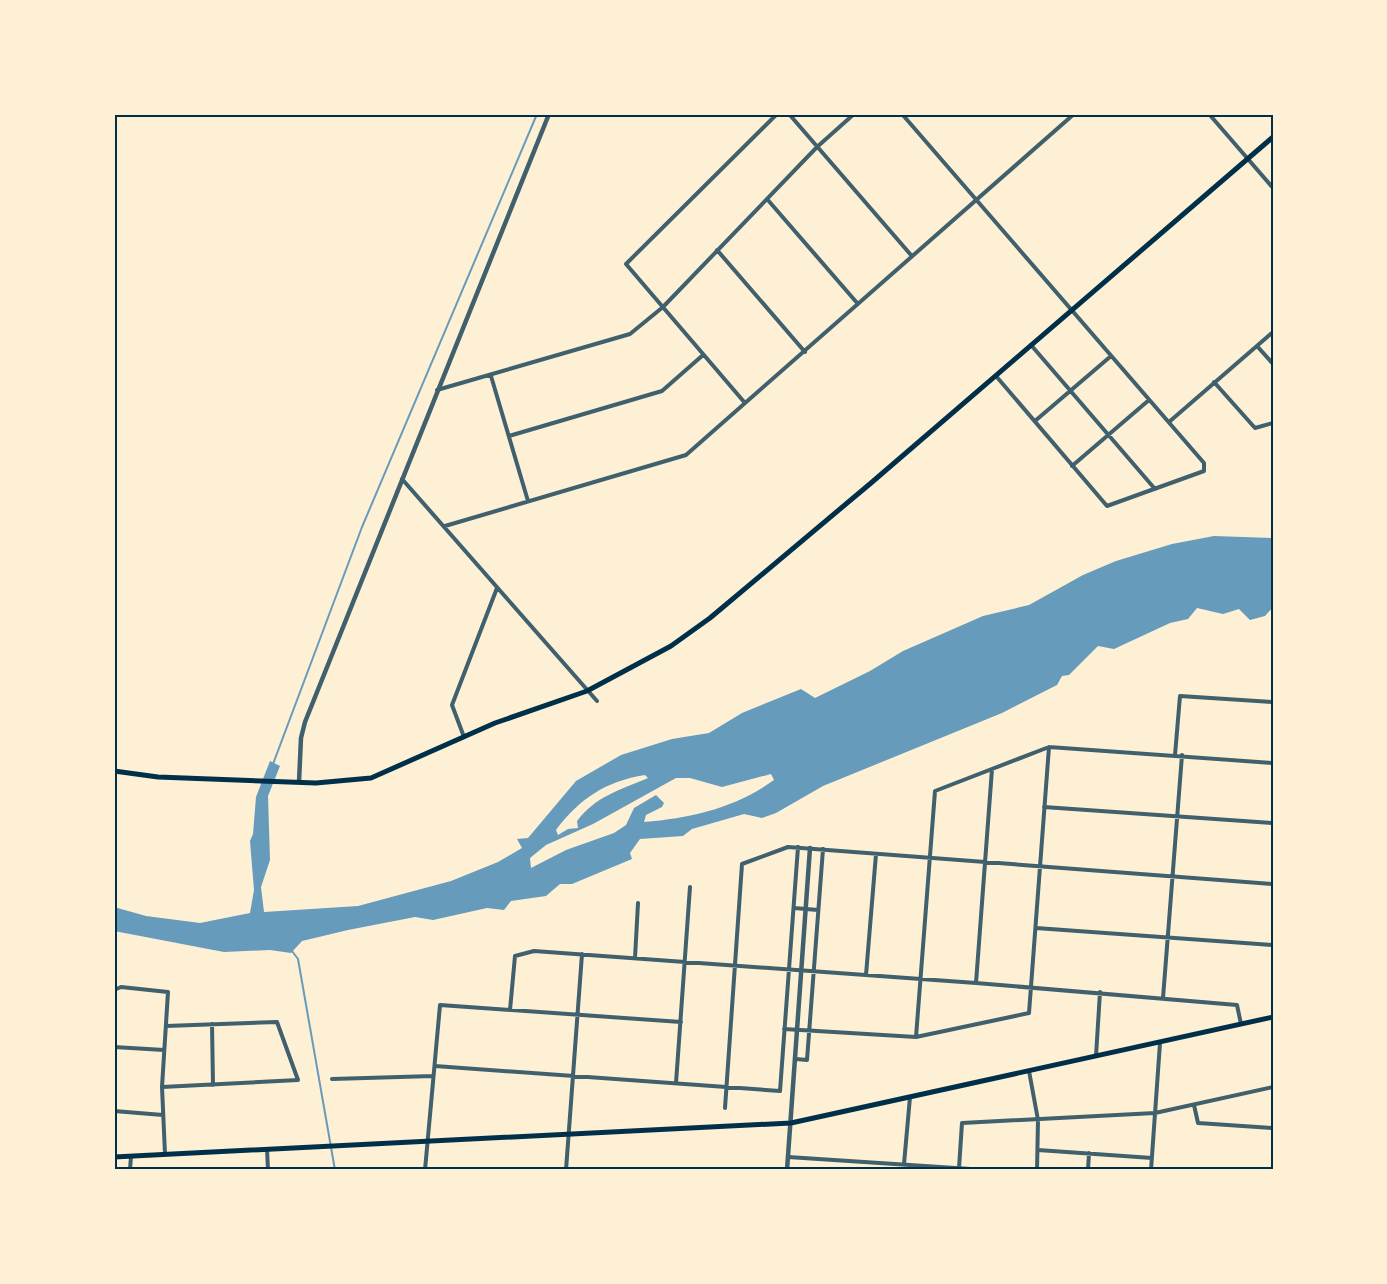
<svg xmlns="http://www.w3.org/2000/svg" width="1387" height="1284" viewBox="0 0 1387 1284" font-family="'Asap Condensed',sans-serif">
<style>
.water{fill:#669bbc;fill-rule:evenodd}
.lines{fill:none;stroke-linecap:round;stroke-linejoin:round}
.stream{stroke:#669bbc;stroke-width:2}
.minor{stroke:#3f606c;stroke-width:4}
.tertiary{stroke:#3f606c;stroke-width:4.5}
.primary{stroke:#003049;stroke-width:5}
.neatline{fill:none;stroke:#003049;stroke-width:2}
</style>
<rect width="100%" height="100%" fill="#fdf0d5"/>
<path class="water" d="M1214 536 1273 538V607L1265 616 1250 620 1239 609 1223 614 1197 608 1188 619 1170 623 1114 649 1098 646 1069 675 1062 676 1057 685 1002 713 823 786 776 813 762 818 744 814 692 829 683 836 640 839 630 853 632 859 572 884H560L546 896 511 901 504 910 487 908 433 920 415 917 348 930 302 941 291 953 270 950 224 952 114 931V907L146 916 200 923 250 913 254 890 250 841 253 834 256 797 270 761 280 766 268 796 270 860 261 887 264 912 358 906 451 881 498 862 522 848 517 839 528 838 576 781 621 755 672 739 709 733 742 713 801 689 815 698 870 671 903 651 983 616 1029 605 1083 575 1116 561 1172 544ZM771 774 774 780C735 808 692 818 644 822L646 815 662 807 664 803 656 795 634 808 626 825 614 833 566 850 531 868 530 858 546 845 593 824 676 778H690L722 787ZM645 775 648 778C620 790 596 796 577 821L578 828 568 829 558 835 556 830C579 799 606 781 645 775Z"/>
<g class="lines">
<path class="stream" d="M273 764 362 527 537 114
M292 951 298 959 335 1170"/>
<path class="minor" d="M789 114 911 255
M902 114 1204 463V471L1107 506 996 376
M1209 114 1273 188
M767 199 858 304
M717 250 805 352
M1031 345 1155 489
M1257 346 1273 364
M491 376 528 501
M1214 382 1255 428 1273 423
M437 390 630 334 663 307 817 147 854 114
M745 403 626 264 777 114
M1035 421 1111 356
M1169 422 1273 332
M509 436 662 391 703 355
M1072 466 1149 400
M402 479 597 701
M445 526 686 455 1074 114
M464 737 452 705 497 588
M1175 755 1180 696 1273 702
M1044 807 1273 823
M794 908 818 910
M1036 928 1273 945
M635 958 638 903
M866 975 876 854
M976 983 992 769
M114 990 121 987 168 992 162 1087 165 1154
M1163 998 1182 755
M510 1010 515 956 534 951 976 983 1237 1005 1241 1024
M212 1024 213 1085
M784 1029 916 1037 1029 1013 1049 747
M916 1037 935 791 1049 747 1273 763
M114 1047 164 1050
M1096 1056 1100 992
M796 1059 807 1060 823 849
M435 1066 780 1091 798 847
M1029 1071 1038 1120 1037 1170
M332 1079 433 1076
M676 1083 690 887
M162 1087 298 1080 277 1022 166 1026
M1194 1105 1198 1123 1273 1128
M725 1108 742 864 788 847 1273 884
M114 1111 163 1115
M267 1149 268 1170
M1038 1150 1152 1158
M788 1157 986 1170
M904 1164 910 1097
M959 1168 962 1123 1155 1113 1273 1087
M130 1170 131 1156
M425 1170 440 1005 681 1022
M566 1170 582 954
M1088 1170 1089 1153
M1151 1170 1160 1043"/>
<path class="tertiary" d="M299 782 301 738 305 722 549 114
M787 1170 810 848"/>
<path class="primary" d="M114 771 158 777 316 783 371 778 495 723 587 691 671 646 710 618 871 483 1273 137
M114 1157 791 1123 1273 1017"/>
</g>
<rect width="1387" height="1284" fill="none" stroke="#fdf0d5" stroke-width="231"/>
<rect x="116" y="116" width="1156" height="1052" class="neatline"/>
</svg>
